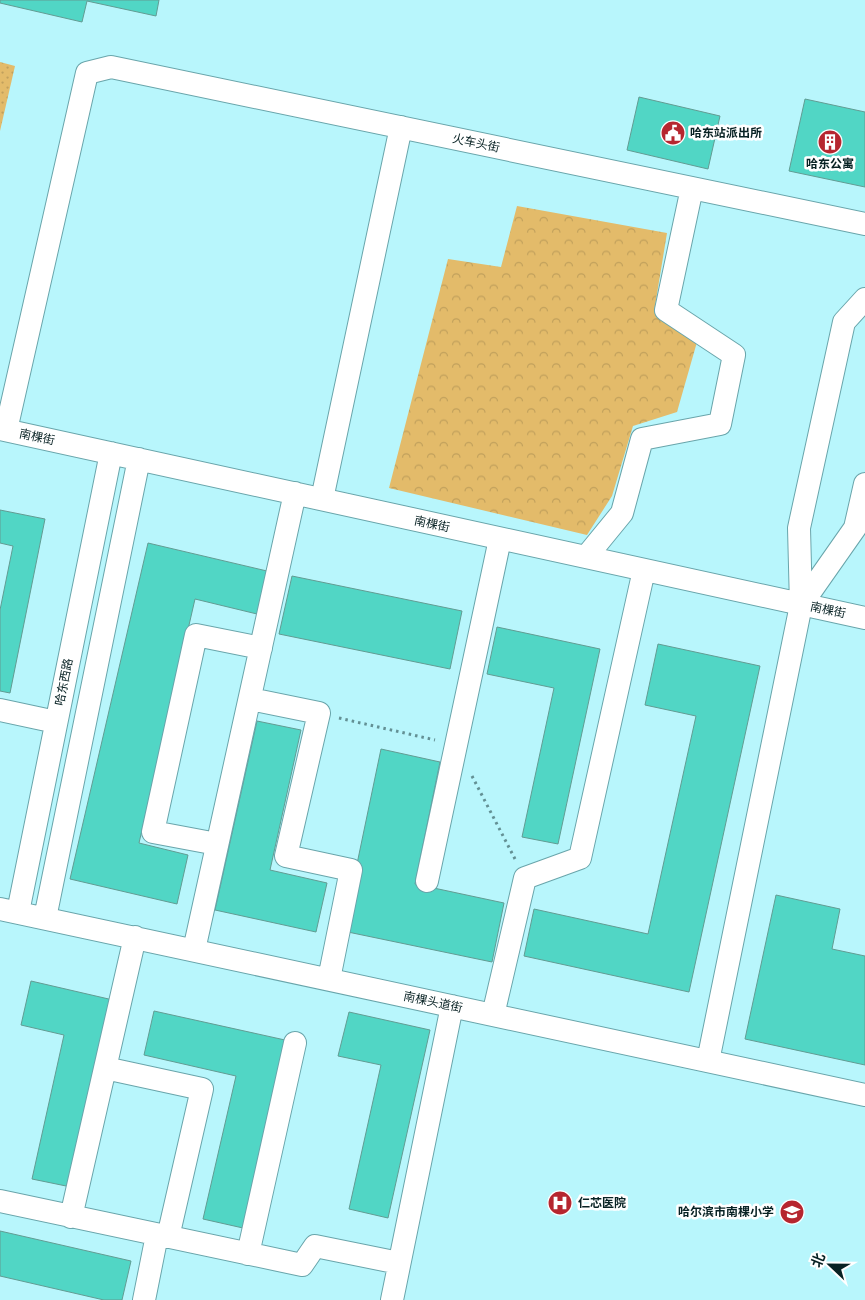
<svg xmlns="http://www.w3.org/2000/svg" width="865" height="1300" viewBox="0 0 865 1300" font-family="'Fira Sans','Noto Sans SC',sans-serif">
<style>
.forest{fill:url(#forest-crowns)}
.park{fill:url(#park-dots)}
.building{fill:#51d6c5;stroke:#629c93}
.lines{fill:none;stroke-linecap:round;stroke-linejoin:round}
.minor-casing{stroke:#69a5ab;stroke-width:24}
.path{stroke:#639094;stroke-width:3;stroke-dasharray:2.5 4;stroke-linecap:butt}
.minor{stroke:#fff;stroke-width:22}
.labels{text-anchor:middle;stroke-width:5;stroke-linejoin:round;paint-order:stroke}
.poi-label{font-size:12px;font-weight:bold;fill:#082224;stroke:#fff;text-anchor:start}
.street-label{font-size:12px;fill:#082224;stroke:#fff}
</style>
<defs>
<pattern id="forest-crowns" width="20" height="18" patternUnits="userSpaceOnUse" patternTransform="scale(1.25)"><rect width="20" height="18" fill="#e3bb6a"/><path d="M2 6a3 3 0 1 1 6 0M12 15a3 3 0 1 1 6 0" fill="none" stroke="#c1a05c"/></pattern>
<pattern id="park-dots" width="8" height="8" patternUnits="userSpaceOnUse" patternTransform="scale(1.25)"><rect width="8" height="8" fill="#e3bb6a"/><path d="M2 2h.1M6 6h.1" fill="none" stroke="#c1a05c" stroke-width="1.8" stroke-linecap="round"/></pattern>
</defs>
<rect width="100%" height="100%" fill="#b8f6fc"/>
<path class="forest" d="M517 206 667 233 654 312 697 342 677 412 633 426 612 496 587 535 389 488 448 259 501 267Z"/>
<path class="park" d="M0 62 15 66 0 131Z"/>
<path class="building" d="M0 0H159L156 16 87 1 82 22 0 3Z
M639 97 720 116 708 169 627 150Z
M805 99 865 112V187L789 171Z
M0 510 45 519 10 693 0 691V610L13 546 0 543Z
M148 543 267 571 257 614 195 599 139 843 188 855 177 904 70 879Z
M292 576 462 611 450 669 279 634Z
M497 627 600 649 558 844 522 837 554 688 487 674Z
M658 644 760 666 689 992 524 956 534 909 648 934 696 716 645 705Z
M257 721 301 730 270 870 327 883 316 932 215 910Z
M381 749 440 762 415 884 504 903 492 962 343 931Z
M776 895 840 909 832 949 865 956V1065L745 1039Z
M31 981 113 1000 71 1187 32 1179 64 1035 21 1025Z
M154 1011 285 1040 243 1228 203 1219 236 1076 144 1055Z
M349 1012 430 1030 388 1218 349 1209 381 1065 338 1056Z
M0 1231 131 1261 122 1300H104L0 1276Z"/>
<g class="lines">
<defs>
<path id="minor" d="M0 429 865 618
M6 430 87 73 111 67 865 224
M322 499 401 127
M586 557 622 513 642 439 720 424 734 355 666 310 692 188
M801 605 855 528 865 484
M250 699 319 713 286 856 351 870 329 979
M0 710 56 722
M217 844 153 832 196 635 261 648
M427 881 500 539
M0 909 865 1095
M18 912 111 453
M45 918 139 459
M194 950 295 493
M493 1015 525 878 580 858 644 570
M708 1061 801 605 799 528 844 322 865 299
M105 1068 202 1089 168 1237
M0 1201 302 1265 315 1246 399 1263
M71 1217 135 937
M248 1254 295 1043
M144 1300 157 1235
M392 1300 452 1006"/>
</defs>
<use href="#minor" class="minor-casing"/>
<path class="path" d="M339 718 435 740
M472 776 515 859"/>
<use href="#minor" class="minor"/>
</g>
<defs>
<symbol id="civic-disc" viewBox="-11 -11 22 22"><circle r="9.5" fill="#b6262f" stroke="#fff"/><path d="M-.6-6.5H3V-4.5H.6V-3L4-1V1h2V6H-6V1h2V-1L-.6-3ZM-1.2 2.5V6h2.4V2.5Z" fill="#fff"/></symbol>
<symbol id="building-disc" viewBox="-11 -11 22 22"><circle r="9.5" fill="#b6262f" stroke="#fff"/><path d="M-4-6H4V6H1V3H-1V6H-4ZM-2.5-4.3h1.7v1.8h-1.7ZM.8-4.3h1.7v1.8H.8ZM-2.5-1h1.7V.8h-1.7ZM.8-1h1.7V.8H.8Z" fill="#fff"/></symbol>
<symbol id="hospital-disc" viewBox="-11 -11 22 22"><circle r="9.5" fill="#b6262f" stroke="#fff"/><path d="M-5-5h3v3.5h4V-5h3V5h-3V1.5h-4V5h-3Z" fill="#fff"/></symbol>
<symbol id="school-disc" viewBox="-11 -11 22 22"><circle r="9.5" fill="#b6262f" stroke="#fff"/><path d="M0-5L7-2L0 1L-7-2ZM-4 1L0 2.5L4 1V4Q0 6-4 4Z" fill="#fff"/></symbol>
</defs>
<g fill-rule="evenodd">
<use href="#civic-disc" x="659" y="119" width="28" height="28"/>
<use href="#building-disc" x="816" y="128" width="28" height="28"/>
<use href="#hospital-disc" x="546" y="1189" width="28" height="28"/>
<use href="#school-disc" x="778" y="1198" width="28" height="28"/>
</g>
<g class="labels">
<g class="poi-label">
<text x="690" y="137">哈东站派出所</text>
<text x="830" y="168" text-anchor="middle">哈东公寓</text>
<text x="578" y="1207">仁芯医院</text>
<text x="774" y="1216" text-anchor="end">哈尔滨市南棵小学</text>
</g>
<g class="street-label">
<text transform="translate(476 143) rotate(12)" y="4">火车头街</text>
<text transform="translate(37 437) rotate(12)" y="4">南棵街</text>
<text transform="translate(432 524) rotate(12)" y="4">南棵街</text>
<text transform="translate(828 610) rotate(12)" y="4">南棵街</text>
<text transform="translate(64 682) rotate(-79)" y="4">哈东西路</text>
<text transform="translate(433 1002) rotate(12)" y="4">南棵头道街</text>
</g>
</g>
<g transform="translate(830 1265) rotate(292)" stroke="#ffffff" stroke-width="4" paint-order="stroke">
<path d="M0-4L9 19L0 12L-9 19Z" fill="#082224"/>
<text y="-8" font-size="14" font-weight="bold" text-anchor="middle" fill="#082224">北</text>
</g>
</svg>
